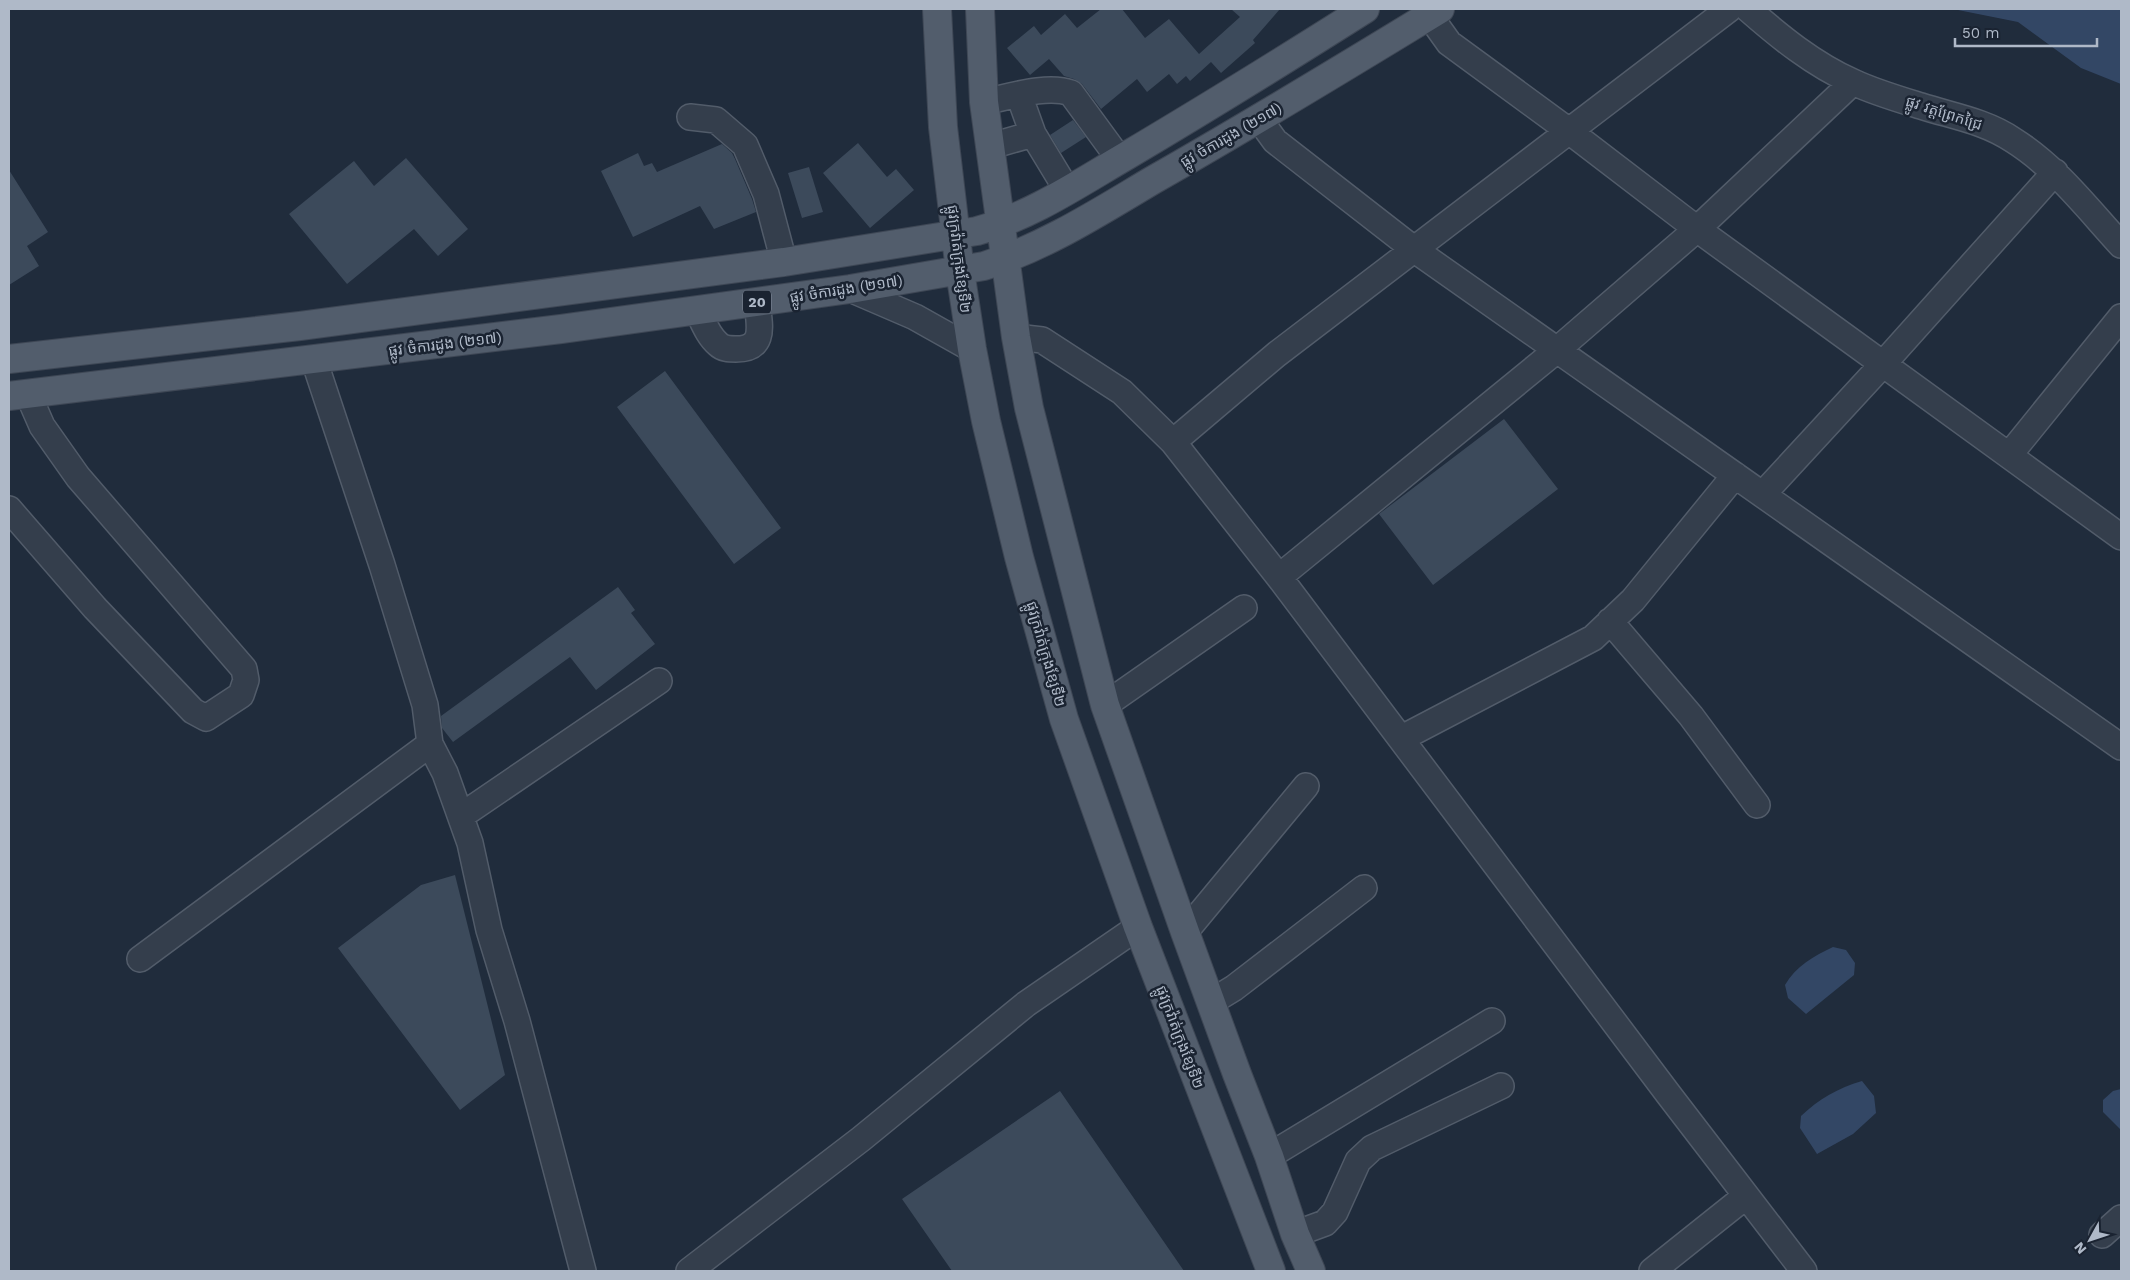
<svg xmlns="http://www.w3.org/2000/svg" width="2130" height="1280" viewBox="0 0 2130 1280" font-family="'Work Sans','Noto Sans Khmer',sans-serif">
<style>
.water{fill:#334765}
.building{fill:#3c4a5b}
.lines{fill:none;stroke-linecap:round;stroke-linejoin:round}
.minor-casing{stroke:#525c6a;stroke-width:28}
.major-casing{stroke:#3e4755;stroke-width:30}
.minor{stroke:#343e4c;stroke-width:25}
.major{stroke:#525d6c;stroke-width:28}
.labels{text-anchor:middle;stroke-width:5;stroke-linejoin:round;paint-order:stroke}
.shield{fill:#1a2331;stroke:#828c9b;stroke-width:1}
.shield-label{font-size:14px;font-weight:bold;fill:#afb9c8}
.street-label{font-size:15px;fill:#afb9c8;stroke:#1a2331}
</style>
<rect width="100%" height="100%" fill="#202c3c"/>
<path class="water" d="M1953 9H2121V84L2081 68 2018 22Z
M1833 947 1846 950 1855 963 1854 975 1806 1014 1788 998 1785 985C1796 966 1814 956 1833 947Z
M1862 1081 1874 1096 1876 1113 1853 1134 1817 1154 1800 1128 1801 1116C1819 1099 1838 1088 1862 1081Z
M2121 1089V1130L2103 1112V1100L2113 1091Z"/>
<path class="building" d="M1101 9H1122L1145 38 1169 19 1199 54 1240 17 1231 9H1280L1253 40 1255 43 1221 73 1211 62 1190 81 1186 76 1177 84 1169 74 1147 92 1137 79 1101 109 1082 84 1074 79 1064 76 1049 59 1030 75 1007 48 1034 26 1041 35 1065 14 1077 28Z
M1073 120 1086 137 1061 153 1050 135Z
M858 143 887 177 896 169 914 190 870 228 823 173Z
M722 144 732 153 735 159 752 199 756 212 714 229 700 206 633 237 601 171 638 153 644 166 652 163 657 172Z
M406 158 468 229 438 256 414 229 347 284 289 214 354 161 374 186Z
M809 167 823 212 802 218 788 173Z
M9 170 48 232 27 246 39 266 9 285Z
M665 371 781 528 734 564 617 407Z
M1504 419 1558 489 1433 585 1379 514Z
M618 587 635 610 631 613 655 644 596 690 570 657 453 742 442 728 441 716Z
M455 875 505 1075 460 1110 338 948 421 885Z
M1060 1091 1184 1271H952L902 1199Z"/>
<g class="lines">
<defs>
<path id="minor" d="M1748 9C1780 37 1813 64 1853 82 1874 92 1898 99 1921 106 1952 116 1985 121 2013 140 2056 167 2087 208 2121 245
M1429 15 1449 43 1569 131 1697 229 2121 537
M1019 95 1033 134 1067 190
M984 102C1009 97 1047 84 1071 93L1120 160
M690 117 716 120 745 145 766 194 784 262
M1259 119 1275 141 1415 250 2121 747
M991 146 1033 134
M850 289 915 317 972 349
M697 310C703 321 708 336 718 344 723 349 729 349 736 349 767 349 759 324 757 302
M1016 337 1042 340 1122 392 1173 442 1279 577 1669 1095 1804 1271
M314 360 382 565 425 705 430 744 445 773 470 843 489 930 517 1021 583 1271
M1173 442 1277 354 1729 9
M2010 454 2121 317
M1763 494 1883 364 2055 172
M9 509 95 608 193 711 206 718 241 695 246 680 244 669 78 477 42 426 28 394
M1279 577 1557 350 1697 229 1853 82
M1610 621 1691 716 1757 805
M1105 705 1244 608
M1402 738 1593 638 1633 600 1735 475
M461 816 659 681
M1185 932 1306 786
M140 959 430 744
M1211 1002 1234 988 1364 888
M1269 1156 1492 1021
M1295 1234 1325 1223 1335 1212 1358 1161 1372 1148 1501 1086
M2102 1235 2121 1218
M689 1271 861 1139 1026 1004 1138 927
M1652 1271 1746 1196"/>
<path id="major" d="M937 9 943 127 960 271 972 349 986 421 1019 557 1064 719 1138 927 1271 1271
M980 9 984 102 1016 337 1029 408 1105 705 1185 932 1237 1074 1269 1156 1295 1234 1311 1271
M9 359 300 326 784 262 977 231C1031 216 1078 184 1126 156 1207 108 1286 59 1365 9
M9 396 561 329 850 289 984 266C1045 247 1099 212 1153 180 1250 125 1345 67 1440 9"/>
</defs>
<use href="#minor" class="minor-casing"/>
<use href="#major" class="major-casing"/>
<use href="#minor" class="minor"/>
<use href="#major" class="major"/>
</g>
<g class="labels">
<rect class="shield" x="743" y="290.5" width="28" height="23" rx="4"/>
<g class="shield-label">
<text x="757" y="307">20</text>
</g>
<g class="street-label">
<text transform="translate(1944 113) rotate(18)" y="5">ផ្លូវ វត្តព្រែកជ្រៃ</text>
<text transform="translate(1231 135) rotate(-30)" y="5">ផ្លូវ ចំការដូង (២១៧)</text>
<text transform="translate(959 259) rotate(83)" y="5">ផ្លូវក្រវ៉ាត់ក្រុងខ្សែទី២</text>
<text transform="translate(846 289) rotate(-9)" y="5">ផ្លូវ ចំការដូង (២១៧)</text>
<text transform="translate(445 344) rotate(-7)" y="5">ផ្លូវ ចំការដូង (២១៧)</text>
<text transform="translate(1046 654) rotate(74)" y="5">ផ្លូវក្រវ៉ាត់ក្រុងខ្សែទី២</text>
<text transform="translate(1180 1037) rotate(69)" y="5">ផ្លូវក្រវ៉ាត់ក្រុងខ្សែទី២</text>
</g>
</g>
<rect width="2130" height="1280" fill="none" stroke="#afb9c8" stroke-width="20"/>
<g transform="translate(2090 1240) rotate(230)" stroke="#1a2331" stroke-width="4" paint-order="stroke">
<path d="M0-4L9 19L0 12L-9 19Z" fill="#afb9c8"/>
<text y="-8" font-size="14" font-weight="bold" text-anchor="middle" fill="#afb9c8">N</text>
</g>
<path d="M1955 38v8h142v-8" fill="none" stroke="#afb9c8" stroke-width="2.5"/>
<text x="1962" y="38" font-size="15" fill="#afb9c8" stroke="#1a2331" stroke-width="4" paint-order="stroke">50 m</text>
</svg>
